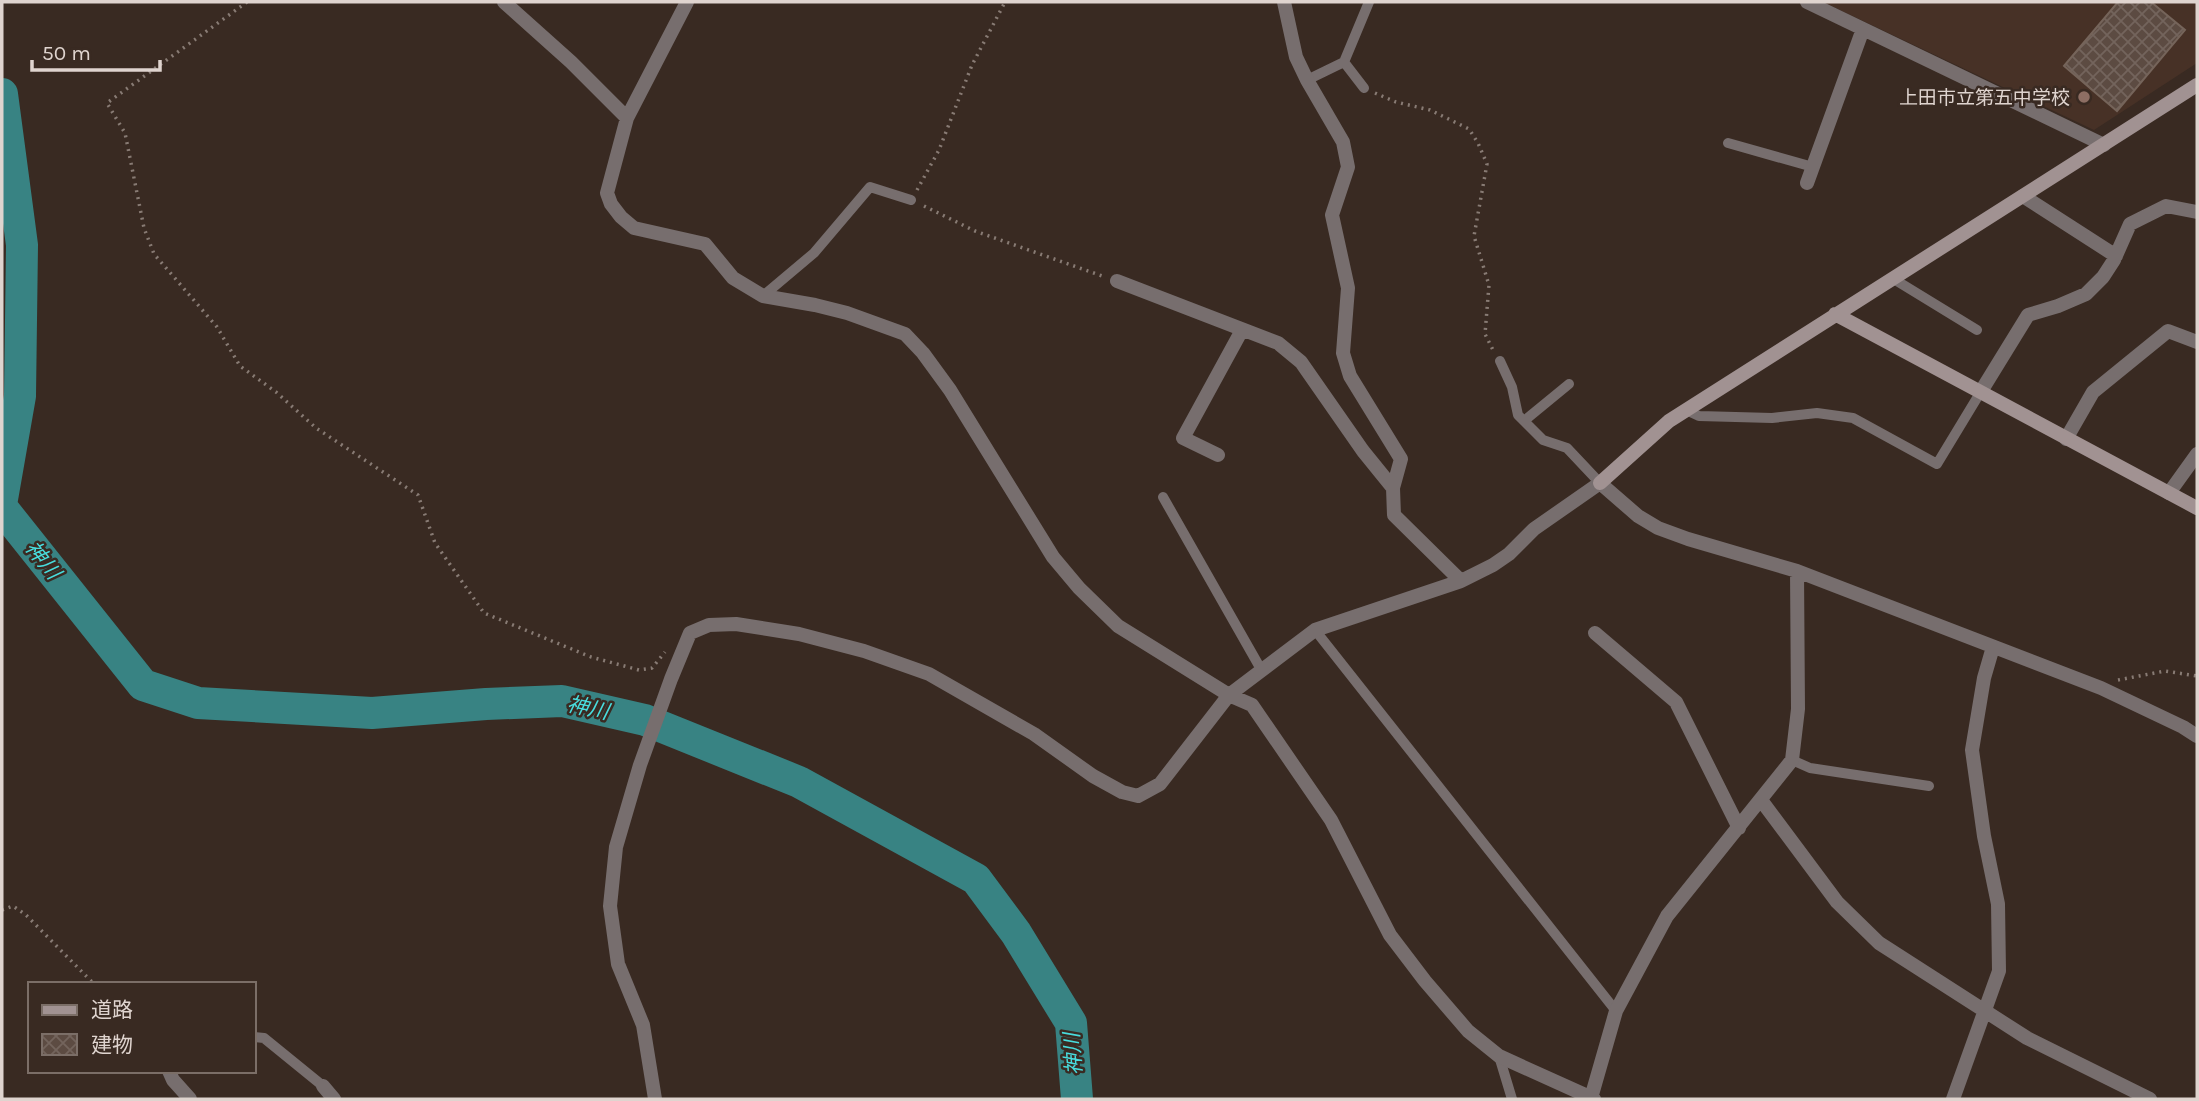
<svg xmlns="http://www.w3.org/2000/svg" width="2199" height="1101" viewBox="0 0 2199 1101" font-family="Karla,'Noto Sans JP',sans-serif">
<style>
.built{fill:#473126}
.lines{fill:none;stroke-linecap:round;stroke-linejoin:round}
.river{stroke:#388383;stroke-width:32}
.building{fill:url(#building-cross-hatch);stroke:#75645a;stroke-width:2}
.path{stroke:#887b74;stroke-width:3.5;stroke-dasharray:2 5;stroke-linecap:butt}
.lane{stroke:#776e6e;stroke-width:10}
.street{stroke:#776e6e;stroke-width:14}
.secondary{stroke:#a19292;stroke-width:14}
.education-dot{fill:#8d6e63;stroke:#392a22;stroke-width:2.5}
.labels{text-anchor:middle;stroke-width:5;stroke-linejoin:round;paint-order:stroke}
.poi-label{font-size:19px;fill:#dfd4cf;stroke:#392a22;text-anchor:end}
.water-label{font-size:21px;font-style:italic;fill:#48dcdd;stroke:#392a22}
</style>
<defs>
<pattern id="building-cross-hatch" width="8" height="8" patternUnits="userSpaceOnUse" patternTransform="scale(1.75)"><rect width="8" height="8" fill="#5c4b42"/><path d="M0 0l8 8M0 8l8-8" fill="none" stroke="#73645c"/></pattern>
</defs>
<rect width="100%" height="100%" fill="#392a22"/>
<path class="built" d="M1823 2H2197V63L2094 130Z"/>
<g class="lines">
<path class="river" d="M2 94 22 245 20 396 2 499
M2 508 143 685 198 703 372 713 486 704 562 701 645 720 799 782 976 879 1016 933 1071 1023 1077 1099"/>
</g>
<path class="building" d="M2118 2H2151L2185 30 2117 111 2064 66Z"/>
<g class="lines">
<path class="path" d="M247 2 107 103 125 133 144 228 154 254 217 327 240 366 276 392 316 428 418 495 435 543 484 613 591 657 639 670 652 668 665 652
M1375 93 1396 102 1430 110 1469 129 1478 143 1487 164 1474 236 1489 285 1485 334 1493 350
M917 190 939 150 972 65 1005 2
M924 206 975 231 1105 277
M2118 680 2165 671 2197 676
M2 910 13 906 26 915 94 984"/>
<path class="lane" d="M1344 62 1369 2
M1307 80 1344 62 1364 88
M1728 143 1813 167
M1892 278 1977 330
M763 296 814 253 870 187 911 200
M1500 361 1512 387 1518 415 1543 440 1567 448 1600 483
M1686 410 1699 416 1772 418 1817 413 1853 418 1937 464 1980 393
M1524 421 1569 384
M1163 497 1262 671
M1315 630 1616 1011
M1792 760 1810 768 1929 786
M254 1037 264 1038 323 1086
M1499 1056 1512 1099"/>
<path class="street" d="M504 2 571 62 627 118 607 193 611 204 621 217 634 228 705 244 733 278 763 296 815 305 847 313 905 334 923 353 950 390 1053 557 1079 588 1118 626 1229 695 1252 705 1331 820 1390 935 1425 981 1468 1031 1499 1056 1594 1099
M1284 2 1296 57 1307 80 1343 142 1348 167 1332 215 1348 288 1343 353 1350 376 1401 459 1393 488 1394 515 1461 581
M1807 2 2104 145
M627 118 687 2
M1807 183 1863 29
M2023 196 2116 256
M1117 281 1278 343 1301 362 1363 451 1393 488
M1980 393 2028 315 2058 306 2086 294 2103 277 2114 260 2130 224 2166 206 2197 212
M2066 439 2093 392 2168 331 2197 342
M1218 455 1183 438 1242 330
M2169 493 2197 454
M1595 633 1676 702 1739 828
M1761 800 1837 902 1879 943 2027 1038 2150 1099
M169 1071 173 1080 190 1099
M323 1086 334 1099
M1591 1098 1616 1011 1667 916 1792 760 1798 709 1797 571
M655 1099 643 1025 618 964 610 906 616 847 640 765 671 679 690 633 709 625 736 624 799 634 864 651 929 674 1034 734 1093 776 1122 792 1138 796 1160 784 1229 695 1315 630 1461 581 1493 565 1509 554 1534 529 1600 483 1638 516 1658 528 1688 539 1797 571 2101 688 2183 727 2197 736
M1953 1099 1999 971 1998 904 1984 836 1972 750 1984 678 1993 647"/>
<path class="secondary" d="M1835 314 2197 508
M1600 483 1669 421 2197 85"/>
</g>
<circle class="education-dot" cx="2084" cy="97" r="7"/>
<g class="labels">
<g class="poi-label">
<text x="2070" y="104">上田市立第五中学校</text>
</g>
<g class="water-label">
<text transform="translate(43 560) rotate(51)" y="7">神川</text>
<text transform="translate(588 708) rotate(12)" y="7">神川</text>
<text transform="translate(1073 1054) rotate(-94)" y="7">神川</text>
</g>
</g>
<rect width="2199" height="1101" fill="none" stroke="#dfd4cf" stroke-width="7"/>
<rect x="28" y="982" width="228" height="91" fill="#392a22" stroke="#7b6e67" stroke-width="2"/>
<rect x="42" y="1005" width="35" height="10" fill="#a19292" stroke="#7b6e67" stroke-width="2"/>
<text x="91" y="1017" font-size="21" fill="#dfd4cf">道路</text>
<rect x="42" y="1034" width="35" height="21" fill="url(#building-cross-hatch)" stroke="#7b6e67" stroke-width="2"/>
<text x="91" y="1052" font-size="21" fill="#dfd4cf">建物</text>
<path d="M32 60v10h128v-10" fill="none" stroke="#dfd4cf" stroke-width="3.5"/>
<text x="42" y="60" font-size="21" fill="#dfd4cf" stroke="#392a22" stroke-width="5" paint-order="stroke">50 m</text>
</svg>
